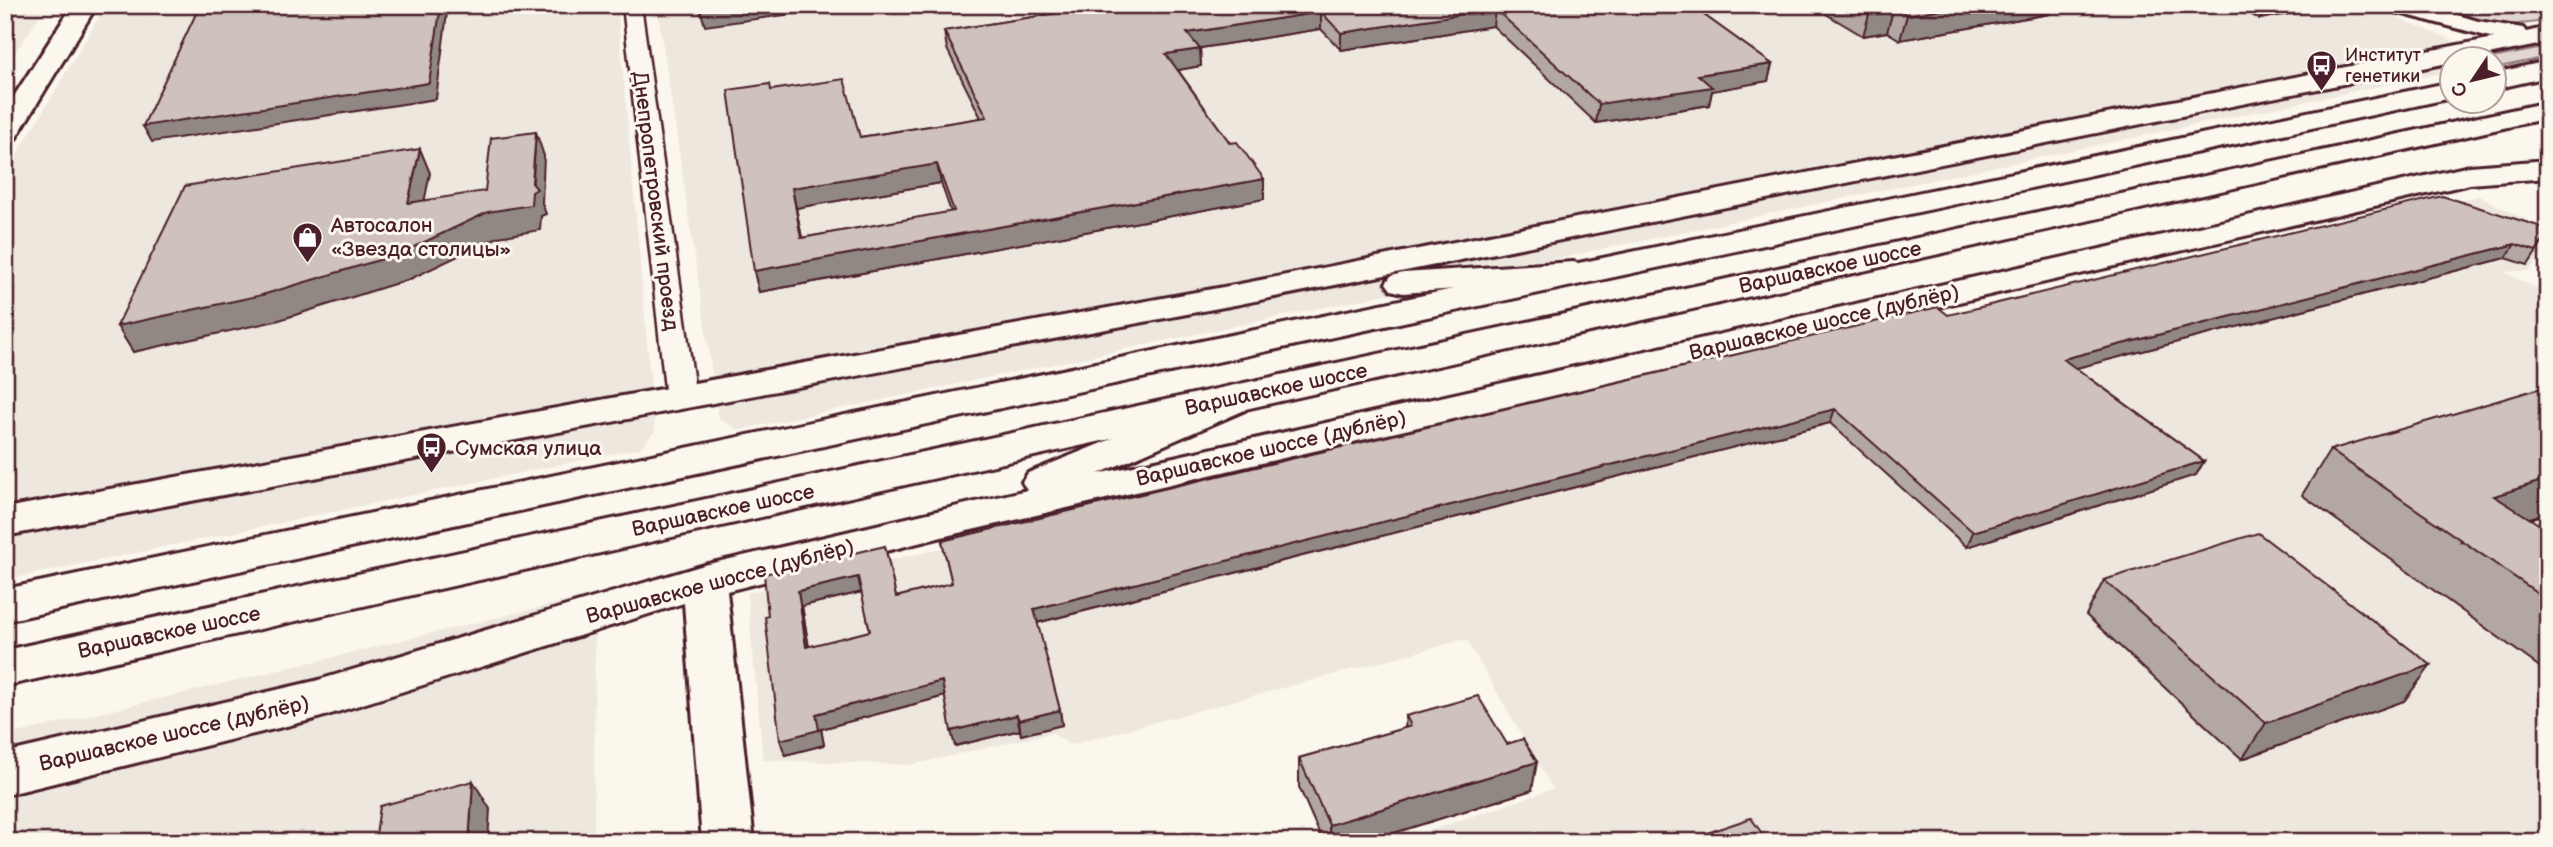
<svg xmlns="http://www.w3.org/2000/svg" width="2553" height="847" viewBox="0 0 2553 847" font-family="'Balsamiq Sans',sans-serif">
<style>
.built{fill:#eee7de}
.green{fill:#e2d7d0;stroke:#967b7e;stroke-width:2}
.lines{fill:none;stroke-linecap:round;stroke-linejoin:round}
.street-casing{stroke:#4a1f2b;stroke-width:5}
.secondary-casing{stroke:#4a1f2b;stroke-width:6}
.primary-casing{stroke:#4a1f2b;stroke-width:6}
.street{fill:#fbf7ec;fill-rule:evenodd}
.secondary{fill:#fbf7ec;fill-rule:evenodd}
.primary{fill:#fbf7ec;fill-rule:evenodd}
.wall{fill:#b2a7a2;stroke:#4a1f2b;stroke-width:2;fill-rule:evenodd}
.shaded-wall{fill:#918884;stroke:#4a1f2b;stroke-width:2}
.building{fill:#cfc2bc;stroke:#4a1f2b;stroke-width:2;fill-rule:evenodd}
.labels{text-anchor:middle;stroke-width:6;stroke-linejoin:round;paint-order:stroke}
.far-poi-label{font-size:18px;fill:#4a1f2b;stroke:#fbf7ec;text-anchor:start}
.street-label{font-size:21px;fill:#4a1f2b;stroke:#fbf7ec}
.poi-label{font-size:21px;fill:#4a1f2b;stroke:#fbf7ec;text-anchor:start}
</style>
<rect width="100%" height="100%" fill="#fbf7ec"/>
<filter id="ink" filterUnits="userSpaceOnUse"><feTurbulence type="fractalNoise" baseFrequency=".0143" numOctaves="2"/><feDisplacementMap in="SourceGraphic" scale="14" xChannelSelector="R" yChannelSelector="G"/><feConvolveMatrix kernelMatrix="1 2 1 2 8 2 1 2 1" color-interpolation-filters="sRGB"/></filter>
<g filter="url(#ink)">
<path class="built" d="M5 5H47L5 67Z
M106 5H617L655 431 640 448 5 580V175Z
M657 5H2368L2480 52 2482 59 2452 60 2451 71 739 430 719 419Z
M2479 196 2542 228 2546 250 2529 271 2504 272 2548 294V842H1396L1553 789 1466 639 1070 745 1052 733 910 765 763 760 747 593Z
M595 594 594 842H5V736Z"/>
<path class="green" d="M2418 5H2489L2523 12 2548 7V20C2494 31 2469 20 2418 5Z
M2548 47V57L2494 68V60L2487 59Z"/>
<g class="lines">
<defs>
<path id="street" d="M623 5H641L696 398 691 404 681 407 671 404 666 398Z"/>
<path id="secondary" d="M73 5H97L19 133 15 139 5 142V110Z
M2385 5H2424L2478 21 2523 28 2526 32 2548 27V43L1240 304 5 536V508L1240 284 2494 38 2388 10Z
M2548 160V178L2470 184 950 535 727 591 754 842H702L684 603 315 719 5 795V753L315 681 704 565 1027 490 1022 482 1028 473 1232 390 1245 394 1251 402 1245 410 1098 474 2470 166Z
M1573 262 1585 265 1590 272 1585 279 1403 293 1391 290 1386 283 1391 276 1403 273Z"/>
<path id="primary" d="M2548 61V77L2494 89V73Z
M2452 82V98L5 621V589Z
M2548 102V118L5 686V650Z"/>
</defs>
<use href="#street" class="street-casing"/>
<use href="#secondary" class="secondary-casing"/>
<use href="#primary" class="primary-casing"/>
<use href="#street" class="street"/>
<use href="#secondary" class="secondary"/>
<use href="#primary" class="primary"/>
</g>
<path class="wall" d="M1109 5H1690L1772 64 1768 81 1712 91 1709 105 1596 123 1493 26 1341 50 1321 29 1200 48 1201 66 1178 70 1230 143 1264 179V199L759 292 754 271 771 90 860 137 981 118 947 49 944 31ZM941 183 951 212 802 238 796 208Z
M1811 5H2052L2049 14 1900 40 1887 32 1863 36Z
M2230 5H2313L2311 10 2260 19Z
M2548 234 2528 265 2506 258 2076 368 2204 461 2196 475 1967 547 1830 423 1037 623 1060 710 1062 725 1021 735 1020 730 955 746 945 696 821 729 824 745 785 755 768 616 885 546 896 597 952 583 942 541 1948 315ZM862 592 870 631 809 647 802 606Z
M2548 386V512L2530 519 2548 600V673L2302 495 2330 450Z
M2104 580 2431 665 2404 701 2242 759 2086 615Z
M1406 716 1532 790 1365 842H1323L1299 787V758L1405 728Z"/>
<path class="shaded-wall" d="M441 5H448L436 99 152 142 143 126Z
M699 5H858L705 26Z
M1964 5H2052L2049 14 1900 40 1907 15Z
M2266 5H2313L2311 10 2260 19Z
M1894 7 1887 32 1863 36 1870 11Z
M1495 9 1493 26 1341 50V33Z
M1321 12V29L1188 50 1187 33Z
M1200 49 1201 66 1167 72 1166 54Z
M1772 64 1768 81 1712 91 1709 105 1596 123 1599 104 1698 75Z
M536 132 544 156 542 203 546 214 541 216 540 230 498 237 410 279 276 321 133 352 117 326 532 192Z
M420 149 430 173 419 228 408 203Z
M937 164 941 183 796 208 806 258 792 188Z
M1264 179V199L759 292 754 271Z
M2515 244 2506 258 2057 373 2063 359Z
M1835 409 1830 423 1036 623 1034 609Z
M2204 461 2196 475 1967 547 1973 532Z
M2548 479V512L2461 541 2494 496Z
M858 577 862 592 802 606 811 662 806 647 798 591Z
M2431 665 2404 701 2242 759 2266 723Z
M942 681 945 696 821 729 824 745 785 755 780 740 816 714Z
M1060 710 1062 725 1021 735 1019 720Z
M1017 715 1020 730 955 746 951 731Z
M1537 762 1532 790 1365 842H1329V825Z
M473 781 490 809 488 842H469Z"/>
<path class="building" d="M200 5H441L429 83 143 126Z
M1109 5H1690L1772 64 1698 75 1712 87 1599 104 1495 9 1341 33 1321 12 1187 33 1200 49 1166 54 1230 143 1237 142 1264 179 754 271 728 90 770 84 771 90 844 79 860 137 987 117 944 31ZM937 164 954 211 801 238 792 188Z
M1859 5H1964L1907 15 1894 7 1870 11Z
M536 132 532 183 537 189 532 192 531 205 488 212 399 254 262 295 117 326 185 186 420 149 408 203 485 191 491 138Z
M2442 196 2548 229V234L2536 251 2515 244 2063 359 2204 461 1973 532 1835 409 1034 609 1060 710 1019 720 1017 715 951 731 942 681 816 714 819 730 780 740 765 617 768 616 764 574 885 546 896 597 952 583 942 541 1938 307 1948 315ZM858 577 870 631 806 647 798 591Z
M2548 386V479L2494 496 2548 530V600L2330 450Z
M2258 533 2431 665 2266 723 2104 580Z
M1478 696 1507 744 1523 739 1537 762 1329 825 1299 758 1411 726 1406 716Z
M473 781 469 842H375L380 806Z
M1751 818 1768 842H1681Z
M2548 837V842H2537Z"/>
</g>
<defs>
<symbol id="bus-pin" viewBox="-11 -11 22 30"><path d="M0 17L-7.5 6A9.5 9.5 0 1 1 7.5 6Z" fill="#4a1f2b" stroke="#fbf7ec"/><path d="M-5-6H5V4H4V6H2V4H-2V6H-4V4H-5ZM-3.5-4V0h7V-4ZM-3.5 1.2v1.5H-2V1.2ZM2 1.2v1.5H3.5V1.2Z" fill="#fff"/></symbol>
<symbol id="shop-pin" viewBox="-11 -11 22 30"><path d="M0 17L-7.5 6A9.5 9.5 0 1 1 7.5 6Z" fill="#4a1f2b" stroke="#fbf7ec"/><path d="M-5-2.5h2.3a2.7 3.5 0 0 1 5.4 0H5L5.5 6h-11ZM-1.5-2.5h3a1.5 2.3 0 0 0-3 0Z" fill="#fff"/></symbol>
</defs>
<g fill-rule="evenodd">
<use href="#bus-pin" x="2304" y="48" width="35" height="47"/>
<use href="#shop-pin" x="290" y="220" width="35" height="47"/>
<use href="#bus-pin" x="414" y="430" width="35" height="47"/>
</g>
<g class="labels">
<g class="far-poi-label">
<text x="2345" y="61">Институт<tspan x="2345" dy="21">генетики</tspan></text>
</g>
<g class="street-label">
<text transform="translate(656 201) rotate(83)" y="7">Днепропетровский проезд</text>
<text transform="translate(1830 267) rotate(-12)" y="7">Варшавское шоссе</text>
<text transform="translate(1824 322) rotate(-13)" y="7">Варшавское шоссе (дублёр)</text>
<text transform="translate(1276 389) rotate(-12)" y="7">Варшавское шоссе</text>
<text transform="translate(1271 448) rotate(-13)" y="7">Варшавское шоссе (дублёр)</text>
<text transform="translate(723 510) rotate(-12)" y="7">Варшавское шоссе</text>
<text transform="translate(720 581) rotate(-15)" y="7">Варшавское шоссе (дублёр)</text>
<text transform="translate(169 632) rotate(-12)" y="7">Варшавское шоссе</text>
<text transform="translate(174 733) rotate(-13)" y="7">Варшавское шоссе (дублёр)</text>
</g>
<g class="poi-label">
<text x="331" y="232">Автосалон<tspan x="331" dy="24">«Звезда столицы»</tspan></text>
<text x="455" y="455">Сумская улица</text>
</g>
</g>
<rect width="2553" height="847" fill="none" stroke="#fbf7ec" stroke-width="28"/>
<rect x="14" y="14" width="2525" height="819" fill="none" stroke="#4a1f2b" stroke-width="2.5" filter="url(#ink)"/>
<g transform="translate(2473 80) rotate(235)"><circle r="33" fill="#fbf7ec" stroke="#b4a19f" stroke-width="2"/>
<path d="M0-5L12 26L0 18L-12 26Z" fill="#4a1f2b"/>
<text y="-10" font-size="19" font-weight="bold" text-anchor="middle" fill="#4a1f2b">С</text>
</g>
</svg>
